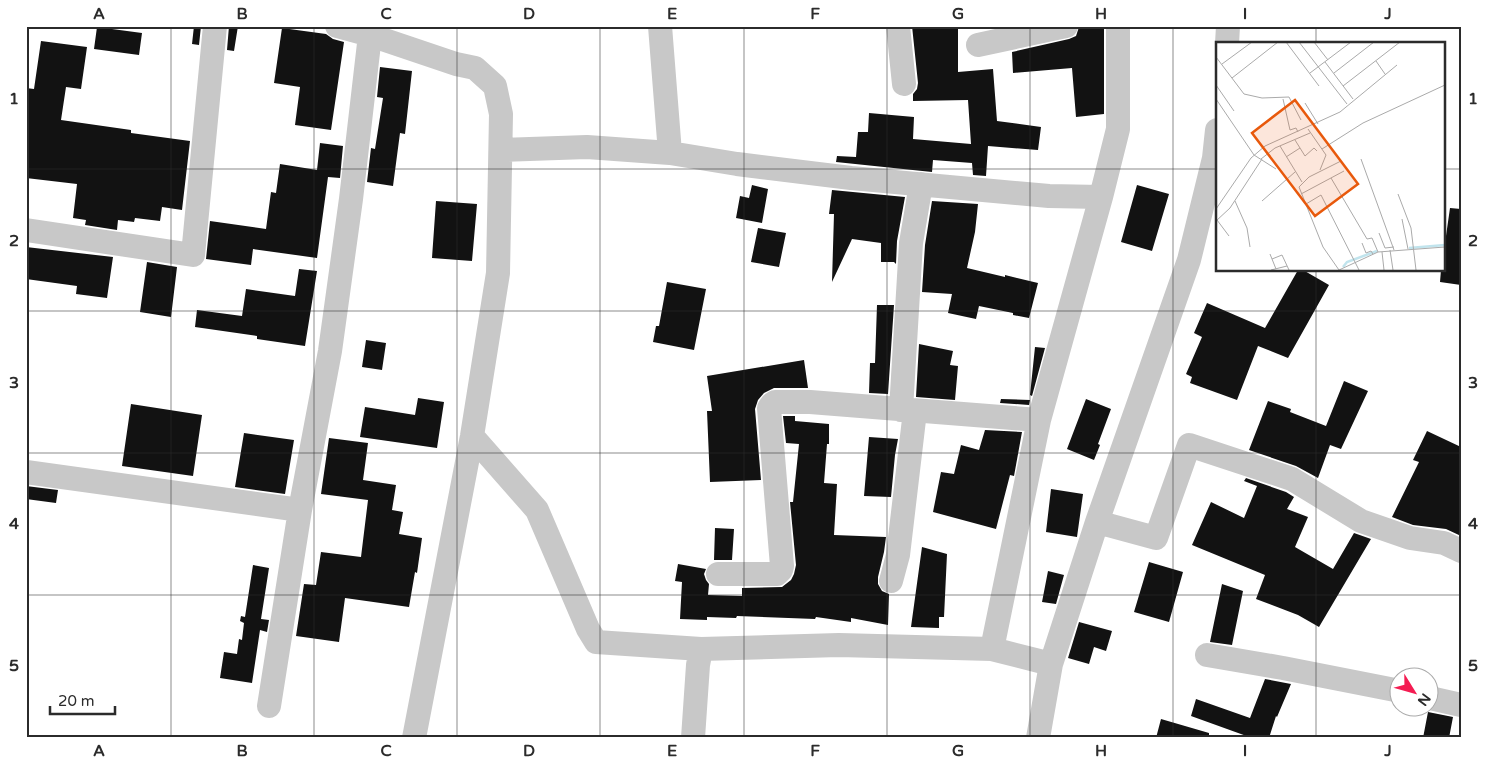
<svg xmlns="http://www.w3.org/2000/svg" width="1487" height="764" viewBox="0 0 1487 764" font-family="'Varela Round',sans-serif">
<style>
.building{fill:#121212}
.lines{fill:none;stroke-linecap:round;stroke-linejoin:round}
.minor{stroke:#c8c8c8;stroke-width:24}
.grid{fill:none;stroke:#2b2b2b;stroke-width:1;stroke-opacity:0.55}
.inset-river{fill:none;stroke:#c1e4ed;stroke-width:2.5}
.inset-road{fill:none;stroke:#aaa;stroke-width:1}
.view{fill:#e8590c;fill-opacity:0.15;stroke:#e8590c;stroke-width:2.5}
.inset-edge{fill:none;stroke:#2b2b2b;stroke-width:2.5}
.neatline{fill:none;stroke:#2b2b2b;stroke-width:2}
.grid-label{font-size:16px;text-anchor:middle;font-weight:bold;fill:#2b2b2b}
</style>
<rect width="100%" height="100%" fill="#fff"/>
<path class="building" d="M194 26H201L199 45 192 44Z
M229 26H238L234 51 227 50Z
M912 26H958V72L993 69 997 121 1041 127 1038 150 988 146 986 176 973 175 972 163 933 160 932 172 836 162 837 156 856 157 858 132H868L869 113 914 117 913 139 971 144 968 100 913 101V94L917 89 918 83Z
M1092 26H1104V114L1076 117 1072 68 1013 73 1012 52 1069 39 1076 36 1079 27Z
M97 27 142 33 139 55 94 49Z
M282 28 326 34 333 39 344 42 331 130 295 125 300 87 274 83Z
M41 41 87 47 81 89 66 87 61 120 131 130V133L190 141 182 210 162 207 160 221 135 218 134 222 118 220 117 230 85 225 86 220 73 218 77 184 26 178V88L34 89Z
M380 67 412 71 405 134 400 133 393 186 367 182 371 148 375 149 383 98 377 97Z
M320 143 343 146 340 178 328 177 317 258 253 249 251 265 206 259 210 221 266 229 271 192 276 193 280 164 317 170Z
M752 185 768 189 762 223 736 218 740 196 749 198Z
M1137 185 1169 194 1152 251 1121 242Z
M832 190 905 197 897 241 896 264 894 262H881V243L852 239 832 282 834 214H829Z
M436 201 477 204 472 261 432 258Z
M932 201 978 204 975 232 967 268 1005 277V275L1038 283 1029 318 1013 315V313L979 306 976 319 948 313 952 294 922 292 925 245Z
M1450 208 1461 209V285L1440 282 1441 270H1443V257Z
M758 228 786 233 779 267 751 262Z
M26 247 113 257 107 298 76 294 77 286 26 279Z
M147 262 177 267 171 317 140 312Z
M299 269 317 271 305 346 257 339V336L195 327 197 310 242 316 246 289 295 296Z
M1298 270H1303L1329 285 1288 358 1258 346 1237 400 1190 383 1192 377 1186 374 1202 337 1194 333 1207 303 1265 328Z
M667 282 706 289 694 350 653 342 656 326H659Z
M877 305H894L888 394 869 393 870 363H875Z
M366 340 386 343 382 370 362 367Z
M919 344 953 351 950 365 958 366 955 400 916 397Z
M1035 347 1045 348 1032 396 1030 395Z
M804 360 808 388H774L764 393 758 400 755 409 761 480 710 482 707 411H712L707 376Z
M1344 381 1368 391 1341 449 1330 445 1318 478 1296 466 1249 450 1268 401 1291 409 1290 412 1326 426Z
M418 398 444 402 437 448 360 437 365 407 415 415Z
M1001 399 1030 400 1029 405 1000 403Z
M1086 399 1111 409 1098 444 1100 445 1094 460 1067 449Z
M131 404 202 415 193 476 122 466Z
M783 416H795V421L829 424V444H827L824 483 837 484 834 535 886 537 884 552 878 577V584L882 591 889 594 888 625 851 618V622L816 617 815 619 737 616 736 618 707 617V620L680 619 682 582 675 581 678 564 706 569 704 574 706 580 709 584 708 595 742 596V588L782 587 791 580 794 574 796 565 790 502H793L799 444 786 443Z
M985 430 1022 432 1014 476 1010 475 996 529 933 512 941 472 954 474 961 445 979 450Z
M1427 431 1461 447V536L1446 529 1413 525 1392 517 1419 462 1413 460Z
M244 433 294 440 285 494 235 487Z
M869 437 898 439 895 455 891 497 864 496Z
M329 438 368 443 363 480 396 485 392 510 403 512 399 534 422 538 417 573 415 572 409 607 345 598 339 642 296 636 304 584 316 585 321 552 361 557 368 500 321 494Z
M1246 478 1286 492 1294 497 1287 509 1308 517 1295 547 1333 569 1354 533 1371 539 1319 627 1298 615 1256 599 1265 575 1192 545 1211 502 1244 518 1257 486 1244 481Z
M26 486 58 490 56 503 26 499Z
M1051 489 1083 494 1077 537 1046 532Z
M715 528 734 529 732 560H714Z
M922 547 947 554 944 617H939V628L911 627Z
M1149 562 1183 572 1169 622 1134 612Z
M253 565 269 568 261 619 269 620 267 632 260 630 252 683 220 678 224 652 237 654 239 639 242 640 244 623 240 621 241 616 245 617Z
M1048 571 1064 575 1056 604 1042 602Z
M1222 584 1243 591 1232 645 1210 642Z
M1079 622 1112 631 1106 651 1094 647 1089 664 1068 658Z
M1265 679 1291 684 1277 717 1276 716 1269 738H1252L1191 716 1196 699 1250 718Z
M1428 712 1453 717 1449 738H1423Z
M1161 719 1209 733V738H1156Z"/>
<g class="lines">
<path class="minor" d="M337 26 370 35 456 64 475 68 495 86 501 114 498 273 472 436 414 738
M660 26 670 153
M898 26 904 84
M1227 44 1228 26
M978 45 1066 26
M501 150 587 147 670 153 737 164 851 178 1049 196 1101 197
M26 230 193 255 215 26
M901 410 911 243 921 184
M472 436 537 510 588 629 596 642 701 649 839 645 992 649 1051 664
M26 472 300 510
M1097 522 1156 538 1189 445 1292 479 1361 521 1410 538 1444 543 1461 551
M718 574H777L781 570 782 566 769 408 772 404 775 402H810L1039 420
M891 581 898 555 915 411
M992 649 1039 420 1101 197 1118 129V26
M1207 655 1283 668 1400 691
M1430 698 1461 705
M269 706 300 510 330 351 351 199 370 35
M693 738 698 665 701 649
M1038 738 1051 664 1097 522 1189 260 1214 158 1217 130"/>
</g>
<path class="grid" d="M171 26V738M314 26V738M457 26V738M600 26V738M744 26V738M887 26V738M1030 26V738M1173 26V738M1316 26V44M26 169H1217M1443 169H1461M1316 270V738M26 311H1461M26 453H1461M26 595H1461"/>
<g transform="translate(1216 42)">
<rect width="229" height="229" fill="#fff"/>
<path class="inset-river" d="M193 206 229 203M127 225 131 220 161 209"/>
<path class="inset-road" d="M70 0 103 44M83 0 131 62M98 0 112 18M0 15 28 52 46 56 73 55 85 78M160 19 169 32M109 20 137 57M6 22 36 0M94 31 135 0M118 31 158 0M16 36 62 0M0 43 18 69M127 44 184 0M0 57 38 113 60 127M67 57 74 88 80 86 82 90M89 61 102 82M92 87 110 113 104 128M79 98 89 114 98 106 101 109M64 104 86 140M106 107 147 81 229 43M70 115 84 106M45 117 59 106 94 91M145 117 178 208M115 136 151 197 156 196 162 210M85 152 128 129M182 152 195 186 200 228M19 159 31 186 34 205M46 159 79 130M90 162 105 153 143 228M0 167 35 116 49 104 124 70 181 23M186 177 192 207M1 178 13 194M0 179 14 166 46 117M163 191 169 206 178 205M146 201 150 211 155 209 157 212M174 208 177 228M166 210 168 228M54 212 60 227M56 217 66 213 73 228M55 228 71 224M123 228 107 205 83 145 93 135 125 119M123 228 162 210 229 205"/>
<path class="view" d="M79 58 142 142 99 174 36 91Z"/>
<rect width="229" height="229" class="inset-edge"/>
</g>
<rect width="1487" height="764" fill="none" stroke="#ffffff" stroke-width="55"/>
<g transform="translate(1414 692) rotate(127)"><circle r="24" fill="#ffffff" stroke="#aaaaaa"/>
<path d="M0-4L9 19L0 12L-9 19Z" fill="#f41c52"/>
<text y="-8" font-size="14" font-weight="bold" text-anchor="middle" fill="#2b2b2b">N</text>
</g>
<path d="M50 706v8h65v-8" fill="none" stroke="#2b2b2b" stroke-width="2.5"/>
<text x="58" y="706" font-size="15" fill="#2b2b2b" stroke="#ffffff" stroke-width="4" paint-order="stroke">20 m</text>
<rect x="28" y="28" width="1432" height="708" class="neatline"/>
<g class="grid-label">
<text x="99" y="19">A</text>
<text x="242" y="19">B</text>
<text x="386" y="19">C</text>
<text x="529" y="19">D</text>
<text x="672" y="19">E</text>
<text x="815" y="19">F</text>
<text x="958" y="19">G</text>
<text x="1101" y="19">H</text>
<text x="1245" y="19">I</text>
<text x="1388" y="19">J</text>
<text x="14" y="104">1</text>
<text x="1473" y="104">1</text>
<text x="14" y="246">2</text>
<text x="1473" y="246">2</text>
<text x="14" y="388">3</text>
<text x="1473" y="388">3</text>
<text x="14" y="529">4</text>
<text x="1473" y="529">4</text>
<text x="14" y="671">5</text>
<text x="1473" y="671">5</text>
<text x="99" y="756">A</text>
<text x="242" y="756">B</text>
<text x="386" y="756">C</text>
<text x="529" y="756">D</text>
<text x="672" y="756">E</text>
<text x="815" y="756">F</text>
<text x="958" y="756">G</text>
<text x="1101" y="756">H</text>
<text x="1245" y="756">I</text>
<text x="1388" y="756">J</text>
</g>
</svg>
